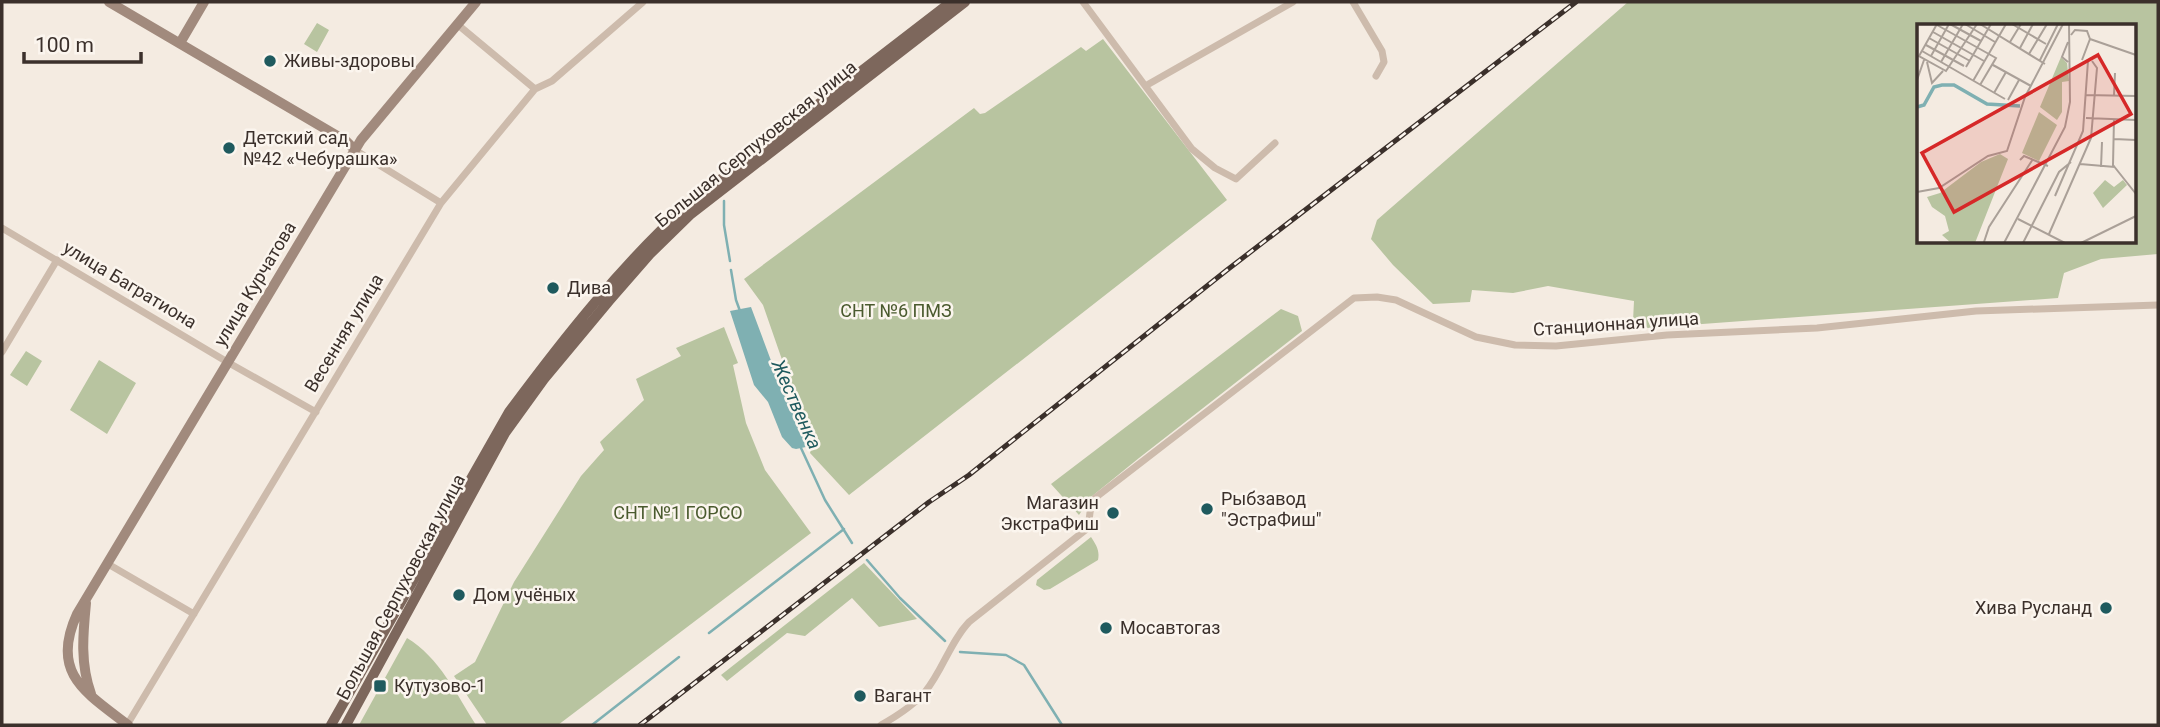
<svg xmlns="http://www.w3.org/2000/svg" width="2160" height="727" viewBox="0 0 2160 727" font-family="Roboto,sans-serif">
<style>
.green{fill:#b8c4a0;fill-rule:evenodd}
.water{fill:#7fb0b2}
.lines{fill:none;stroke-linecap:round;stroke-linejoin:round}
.stream{stroke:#7fb0b2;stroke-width:2.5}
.street{stroke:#cdbbac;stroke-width:7}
.secondary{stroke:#a18a7d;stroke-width:10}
.primary{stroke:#7d675c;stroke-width:10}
.rail-casing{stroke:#3b302b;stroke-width:5}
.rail{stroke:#fbf5ee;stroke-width:2.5;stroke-dasharray:8;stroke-linecap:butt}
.poi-dot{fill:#1f5a5e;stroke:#fbf5ee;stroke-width:2.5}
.labels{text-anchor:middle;stroke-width:5;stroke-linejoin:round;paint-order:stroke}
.poi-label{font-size:18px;fill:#3b302b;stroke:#fbf5ee;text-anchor:start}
.street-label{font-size:18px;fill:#3b302b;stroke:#fbf5ee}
.park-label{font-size:18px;fill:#4a5a2e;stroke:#fbf5ee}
.water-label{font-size:19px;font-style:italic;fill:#1f5a5e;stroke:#fbf5ee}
.inset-river{fill:none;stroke:#7fb0b2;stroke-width:3.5}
.inset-road{fill:none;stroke:#aaa098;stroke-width:2}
.view{fill:#d62828;fill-opacity:0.15;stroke:#d62828;stroke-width:3.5}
.inset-edge{fill:none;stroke:#3b302b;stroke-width:3.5}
</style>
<rect width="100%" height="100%" fill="#f4ebe1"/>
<path class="green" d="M1628 2H2158V254L2101 259 2064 273 2058 298 1648 328 1633 321 1634 301 1548 286 1513 293 1472 290 1470 302 1433 304 1393 265 1371 239 1377 220ZM2134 26V242H1918V26Z
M317 23 329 30 317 52 304 44Z
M1103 39 1227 200 849 495 810 453 812 446 763 305 744 279 974 108 980 114 985 113 1081 47 1086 51Z
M1281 309 1298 316 1302 331 1139 458 1091 497 1079 515 1051 484Z
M724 327 738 363 733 365 746 423 765 470 811 533 558 725H487L454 676 475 662 514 582 581 476 604 450 600 442 644 400 636 379 681 356 676 348Z
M26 351 42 361 27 386 10 375Z
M99 360 136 383 107 434 70 410Z
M1091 537C1096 545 1100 550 1098 560L1050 589 1044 590 1036 585 1037 580Z
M864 563 917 619 879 627 852 598 805 636 787 633 727 681 721 675Z
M407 638C439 657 457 695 476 725H359Z"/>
<path class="water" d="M751 307 776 374 789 398 800 427 808 441 806 447 796 449 792 448 782 437 768 402 754 385 730 311Z"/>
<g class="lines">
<path class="stream" d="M724 201V225L730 261
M731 270 736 300 740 311
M801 448 825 500 852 543
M867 560 900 598 945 641
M709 633 844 529
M960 652 1006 655 1024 665 1062 725
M592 725 679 657"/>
<path class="street" d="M1083 2 1192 149 1215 168 1236 179 1275 143
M1353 2 1382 51 1384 62 1376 76
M457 24 535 89
M1147 85 1293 2
M355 150 441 203
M2 228 229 363 316 412
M2 352 57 260
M108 564 194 614
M127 725 441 203 535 89 552 81 643 2
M881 725C897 716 913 706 925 692 943 670 950 642 969 622L1088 528 1091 505 1095 498 1354 298 1377 297 1396 300 1476 337 1515 345 1556 346 1667 335 1817 328 1976 311 2158 305"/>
<path class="secondary" d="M109 2 346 141 355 150
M180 43 204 2
M86 603C83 634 80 663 91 694
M128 725C85 692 50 673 77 614L361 140 476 2"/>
<path class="primary" d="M331 725 509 412C563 339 623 263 690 203L951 2
M346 725 505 433 544 379 609 301 650 254 691 214 965 2"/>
<defs>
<path id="rail" d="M640 725 929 502 969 475 1227 270 1576 2"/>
</defs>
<use href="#rail" class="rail-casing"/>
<use href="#rail" class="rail"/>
</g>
<g class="poi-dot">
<circle cx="270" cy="61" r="7"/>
<circle cx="229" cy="148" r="7"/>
<circle cx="553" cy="288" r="7"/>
<circle cx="1207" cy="509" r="7"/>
<circle cx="1113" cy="513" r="7"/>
<circle cx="459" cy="595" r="7"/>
<circle cx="2106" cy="608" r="7"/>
<circle cx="1106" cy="628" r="7"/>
<rect x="373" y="679" width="14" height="14" rx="3.5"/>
<circle cx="860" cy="696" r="7"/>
</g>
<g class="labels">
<g class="poi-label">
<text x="284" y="67">Живы-здоровы</text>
<text x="243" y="144">Детский сад<tspan x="243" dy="21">№42 «Чебурашка»</tspan></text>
<text x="567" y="294">Дива</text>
<text x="1221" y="505">Рыбзавод<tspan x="1221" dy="21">"ЭстраФиш"</tspan></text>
<text x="1099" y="509" text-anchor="end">Магазин<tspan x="1099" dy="21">ЭкстраФиш</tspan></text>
<text x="473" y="601">Дом учёных</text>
<text x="2092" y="614" text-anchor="end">Хива Русланд</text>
<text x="1120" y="634">Мосавтогаз</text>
<text x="394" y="692">Кутузово-1</text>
<text x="874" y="702">Вагант</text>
</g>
<g class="street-label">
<text transform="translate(756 144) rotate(-39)" y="6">Большая Серпуховская улица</text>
<text transform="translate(255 284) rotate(-59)" y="6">улица Курчатова</text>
<text transform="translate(130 285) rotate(31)" y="6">улица Багратиона</text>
<text transform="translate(1616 324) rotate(-4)" y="6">Станционная улица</text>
<text transform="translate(344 333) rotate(-59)" y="6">Весенняя улица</text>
<text transform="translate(401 587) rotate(-62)" y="6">Большая Серпуховская улица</text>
</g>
<g class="park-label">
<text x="896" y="317">СНТ №6 ПМЗ</text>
<text x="678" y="519">СНТ №1 ГОРСО</text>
</g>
<g class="water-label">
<text transform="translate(797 404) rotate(66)" y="7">Жественка</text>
</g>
</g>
<g transform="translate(1917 24)">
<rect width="219" height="219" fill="#f4ebe1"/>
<path d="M144 33 150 39 152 57 145 58V88L140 96 123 83ZM122 88 140 101 122 137 105 129ZM83 130 91 135 58 219H34L25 211 32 207 28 192 15 183 10 173 23 169 64 138ZM188 156 197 163 206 156 210 161 186 184 176 169Z" fill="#b8c4a0"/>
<path class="inset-river" d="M0 83 7 81 17 63 25 61H37L70 80 103 82"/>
<path class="inset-road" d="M20 0 2 32 29 47 60 0M33 0 64 17M48 0 78 18M63 0 128 40M95 0 129 20M20 1 79 34 63 61M16 8 67 37M154 11 158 6 170 7 173 15M12 14 53 37M173 15 219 31M93 18 104 0M151 18 145 33 151 38M9 21 47 42M103 24 116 0M5 27 88 75M112 30 130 0M14 32 32 0M123 36 141 0M165 36 173 15M10 38 15 59 26 47M24 38 46 0M76 41 114 62M49 43 74 0M0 56 7 36M56 57 89 0M77 69 89 48M169 71 219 72M197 71 198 49M91 76 102 56M169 94 219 96M197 95 196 141 219 170M197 115 219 116M103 136 107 132 131 142M163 140 198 143M184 143 185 118M0 168 22 164 71 132 90 127 108 73 146 0M138 172 166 107 171 37M101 195 148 219M132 210 174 114 180 44 175 37M67 218 72 203 116 135M87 219 148 103 153 78 152 0M106 219 142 148 154 138M164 219 219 192"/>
<path class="view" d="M181 31 214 90 37 188 5 129Z"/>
<rect width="219" height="219" class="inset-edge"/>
</g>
<rect width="2160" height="727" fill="none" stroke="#3b302b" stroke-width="7"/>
<path d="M24 52v10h117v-10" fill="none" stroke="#3b302b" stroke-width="3.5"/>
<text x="35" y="52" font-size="21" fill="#3b302b" stroke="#fbf5ee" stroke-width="5" paint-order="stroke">100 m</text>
</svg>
